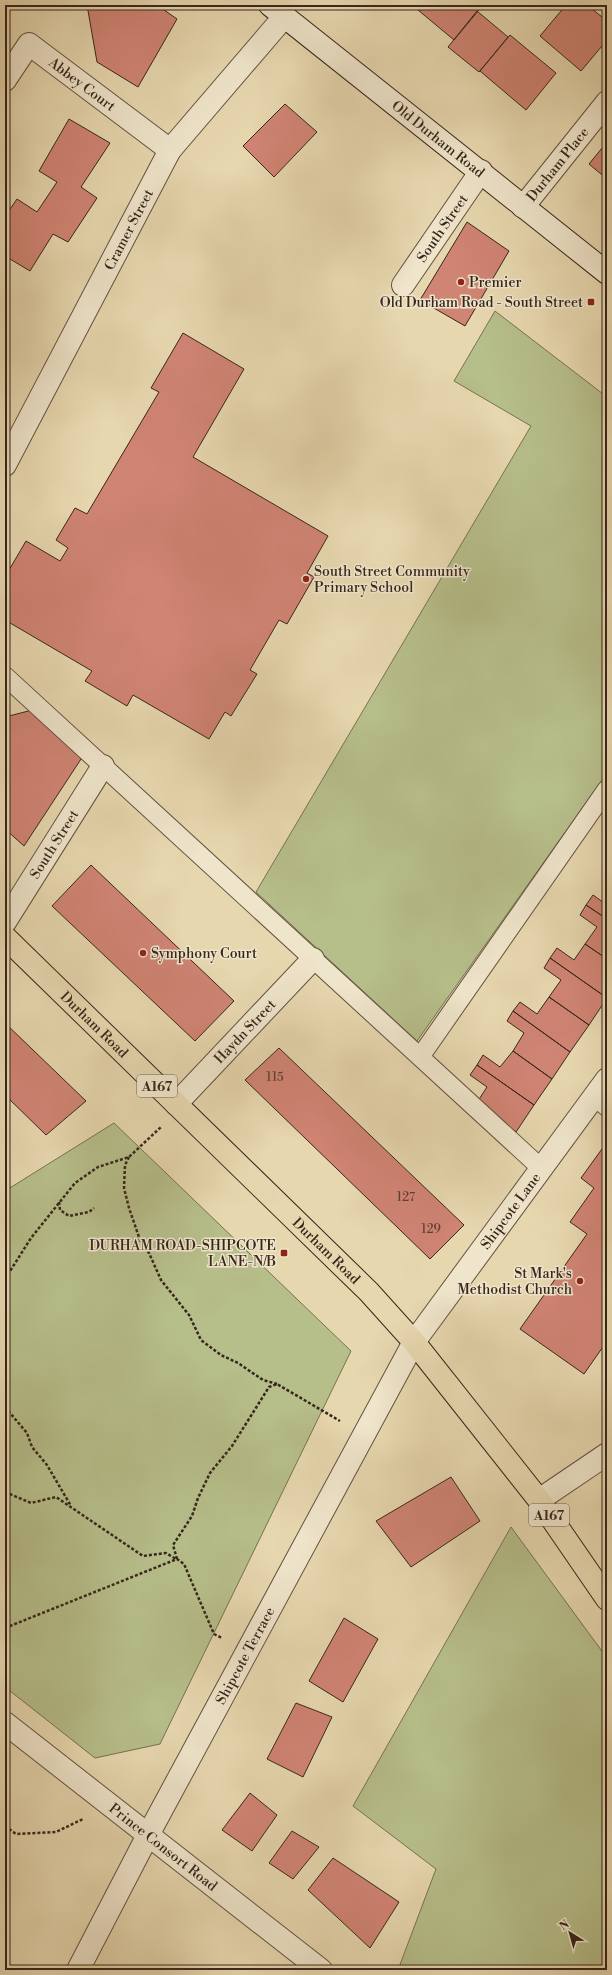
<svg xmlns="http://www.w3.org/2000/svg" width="612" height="1975" viewBox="0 0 612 1975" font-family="'Libre Bodoni',serif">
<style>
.green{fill:#b6be8a;stroke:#767253}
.building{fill:#d08474;stroke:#37261c}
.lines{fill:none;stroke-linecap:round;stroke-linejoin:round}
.service-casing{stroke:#635241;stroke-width:20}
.minor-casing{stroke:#635241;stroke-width:24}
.tertiary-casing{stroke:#635241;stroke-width:24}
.secondary-casing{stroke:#37261c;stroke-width:24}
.primary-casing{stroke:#37261c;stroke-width:24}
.path{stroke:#37261c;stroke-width:2.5;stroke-dasharray:3 2;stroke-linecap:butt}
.service{stroke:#efe5cb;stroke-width:18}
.minor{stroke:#efe5cb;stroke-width:22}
.tertiary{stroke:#efe5cb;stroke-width:22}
.secondary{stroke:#efe5cb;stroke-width:22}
.primary{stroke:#e7d7af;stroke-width:22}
.poi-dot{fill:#8f2418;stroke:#efe5cb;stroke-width:1.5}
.labels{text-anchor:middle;stroke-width:3;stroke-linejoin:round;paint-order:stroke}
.number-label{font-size:12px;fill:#5d3e32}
.shield{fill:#efe5cb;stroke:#6e5f50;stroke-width:1}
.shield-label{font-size:13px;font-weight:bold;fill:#37261c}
.street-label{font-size:14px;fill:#37261c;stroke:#efe5cb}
.poi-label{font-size:14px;fill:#37261c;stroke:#efe5cb;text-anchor:start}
</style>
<rect width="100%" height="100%" fill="#e7d7af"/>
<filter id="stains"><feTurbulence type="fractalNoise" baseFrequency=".005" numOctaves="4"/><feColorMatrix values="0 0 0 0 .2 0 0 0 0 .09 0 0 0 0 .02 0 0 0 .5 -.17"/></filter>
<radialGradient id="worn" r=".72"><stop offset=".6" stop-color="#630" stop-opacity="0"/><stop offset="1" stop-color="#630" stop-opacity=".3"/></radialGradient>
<path class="green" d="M495 311 607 397V773L417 1041 256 892 531 426 454 381Z
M114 1123 351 1351 160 1744 95 1758 5 1687V1191Z
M511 1527 607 1658V1970H398L436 1869 353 1806Z"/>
<path class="building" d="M87 5H157L177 19 138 87 97 62Z
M412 5H483L454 40Z
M566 5H587L607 21V40L581 71 540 36Z
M477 11 508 37 479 72 448 47Z
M510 35 556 73 526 110 480 71Z
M285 104 317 132 274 177 243 146Z
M69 119 110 143 81 187 97 198 68 242 53 234 30 271 5 256V210L8 212 17 199 37 212 57 182 39 171Z
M607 142V179L589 164Z
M467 222 509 251 465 326 420 300Z
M183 333 244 369 193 457 328 536 307 573 314 577 287 624 279 620 250 670 257 674 231 716 225 712 209 739 133 695 127 706 85 681 92 671 5 620V577L26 541 60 561 68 548 56 540 75 508 87 514 159 392 151 388Z
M40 708 83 756 24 846 5 829V717Z
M91 865 234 1001 195 1041 52 906Z
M593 895 607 905V919L586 905Z
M586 905 607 919V959L585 944 597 927 580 915Z
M585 944 607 959V998L550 958 557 948 574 960Z
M550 958 607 998 589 1025 549 997 561 980 544 968Z
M549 997 589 1025 570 1052 513 1011 520 1002 537 1014Z
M513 1011 570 1052 552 1079 513 1051 524 1033 507 1021Z
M5 1023 86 1101 46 1135 5 1095Z
M279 1048 464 1225 430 1259 245 1080Z
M513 1051 552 1079 534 1105 477 1065 483 1055 500 1067Z
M477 1065 534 1105 516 1132 476 1104 487 1087 470 1075Z
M607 1142V1341L584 1374 520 1329 587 1234 570 1222 594 1188 581 1178Z
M451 1477 480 1521 411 1567 376 1521Z
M344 1618 378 1639 343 1702 309 1681Z
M296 1703 332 1717 303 1777 267 1759Z
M250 1793 277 1815 252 1851 222 1830Z
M292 1831 319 1847 293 1879 269 1863Z
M333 1858 399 1902 370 1948 308 1890Z"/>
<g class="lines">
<defs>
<path id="service" d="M5 676 542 1169
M420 1057 607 789
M594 1097 607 1107"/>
<g id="minor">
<path id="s1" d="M5 80 29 44 170 150"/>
<path id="s2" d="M523 207 607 102"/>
<path id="s3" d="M403 285 481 171"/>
<path id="s4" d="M5 465 170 150 284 17"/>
<path id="s5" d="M5 922 103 766"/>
<path id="s6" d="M176 1104 313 959"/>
<path d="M539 1500 607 1454"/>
</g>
<g id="tertiary">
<path id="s7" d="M5 1723 321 1970"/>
<path id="s8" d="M78 1970 148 1835 414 1342 607 1079"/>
</g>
<g id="secondary">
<path id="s9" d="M270 5 607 273"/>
</g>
<g id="primary">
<path id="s10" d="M5 937 369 1292 414 1342 539 1500 607 1599"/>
</g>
</defs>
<use href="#service" class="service-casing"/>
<use href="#minor" class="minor-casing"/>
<use href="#tertiary" class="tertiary-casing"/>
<use href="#secondary" class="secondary-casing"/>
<use href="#primary" class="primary-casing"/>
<path class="path" d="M129 1157 125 1165 124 1188 129 1208 140 1240 149 1253 161 1280 189 1315 201 1340 221 1355 238 1363 263 1380 277 1384
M59 1202 60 1210 69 1216 89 1212 94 1208
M5 1279 31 1238 75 1183 98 1167 129 1157 161 1127
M5 1407 27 1433 32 1447 47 1465 71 1506
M5 1492 31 1503 56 1497 143 1556 166 1553 176 1559
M177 1559 173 1545 192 1516 198 1498 210 1473 232 1446 269 1387 277 1384 340 1421
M5 1628 177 1559 184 1564 214 1634 222 1638
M5 1826 16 1834 56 1832 83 1819"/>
<use href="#service" class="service"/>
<use href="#minor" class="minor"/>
<use href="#tertiary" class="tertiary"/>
<use href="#secondary" class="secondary"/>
<use href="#primary" class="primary"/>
</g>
<g class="poi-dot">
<circle cx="461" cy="282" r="4"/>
<rect x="587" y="298" width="8" height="8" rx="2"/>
<circle cx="306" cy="579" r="4"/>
<circle cx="143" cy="953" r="4"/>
<rect x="280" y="1249" width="8" height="8" rx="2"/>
<circle cx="580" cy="1281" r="4"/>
</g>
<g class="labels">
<g class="number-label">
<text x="275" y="1081">115</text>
<text x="406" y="1201">127</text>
<text x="431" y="1233">129</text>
</g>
<g class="shield">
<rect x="137" y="1075" width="40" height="22" rx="3"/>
<rect x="529" y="1504" width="40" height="22" rx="3"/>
</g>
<g class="shield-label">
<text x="157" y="1091">A167</text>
<text x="549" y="1520">A167</text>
</g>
<g class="street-label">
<text dy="5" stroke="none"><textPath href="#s1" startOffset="110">Abbey Court</textPath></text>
<text dy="5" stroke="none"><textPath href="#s9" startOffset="215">Old Durham Road</textPath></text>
<text dy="5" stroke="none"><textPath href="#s2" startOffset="55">Durham Place</textPath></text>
<text dy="5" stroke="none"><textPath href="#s3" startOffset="69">South Street</textPath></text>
<text dy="5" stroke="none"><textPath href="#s4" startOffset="266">Cramer Street</textPath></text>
<text dy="5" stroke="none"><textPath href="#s5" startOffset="92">South Street</textPath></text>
<text dy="5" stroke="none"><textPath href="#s10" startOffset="125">Durham Road</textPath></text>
<text dy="5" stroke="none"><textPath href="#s6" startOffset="100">Haydn Street</textPath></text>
<text dy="5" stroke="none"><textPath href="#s8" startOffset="875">Shipcote Lane</textPath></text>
<text dy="5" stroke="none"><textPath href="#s10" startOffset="449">Durham Road</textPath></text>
<text dy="5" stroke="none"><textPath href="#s8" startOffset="356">Shipcote Terrace</textPath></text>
<text dy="5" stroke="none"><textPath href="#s7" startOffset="201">Prince Consort Road</textPath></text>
</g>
<g class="poi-label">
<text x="469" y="287">Premier</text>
<text x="583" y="307" text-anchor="end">Old Durham Road - South Street</text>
<text x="314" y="576">South Street Community<tspan x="314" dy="16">Primary School</tspan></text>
<text x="151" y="958">Symphony Court</text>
<text x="276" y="1250" text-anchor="end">DURHAM ROAD-SHIPCOTE<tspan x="276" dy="16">LANE-N/B</tspan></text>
<text x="572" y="1278" text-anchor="end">St Mark's<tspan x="572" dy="16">Methodist Church</tspan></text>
</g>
</g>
<rect width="612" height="1975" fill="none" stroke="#e7d7af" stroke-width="20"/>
<rect x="6" y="6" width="600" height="1963" fill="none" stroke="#37261c" stroke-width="2"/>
<rect x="10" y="10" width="592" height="1955" fill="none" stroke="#37261c"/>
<g transform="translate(570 1933) rotate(323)" stroke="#efe5cb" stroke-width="3" paint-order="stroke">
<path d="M0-3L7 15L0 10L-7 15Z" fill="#37261c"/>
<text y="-6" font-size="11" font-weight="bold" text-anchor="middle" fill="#37261c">N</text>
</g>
<rect width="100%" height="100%" filter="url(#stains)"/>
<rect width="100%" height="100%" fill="url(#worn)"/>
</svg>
